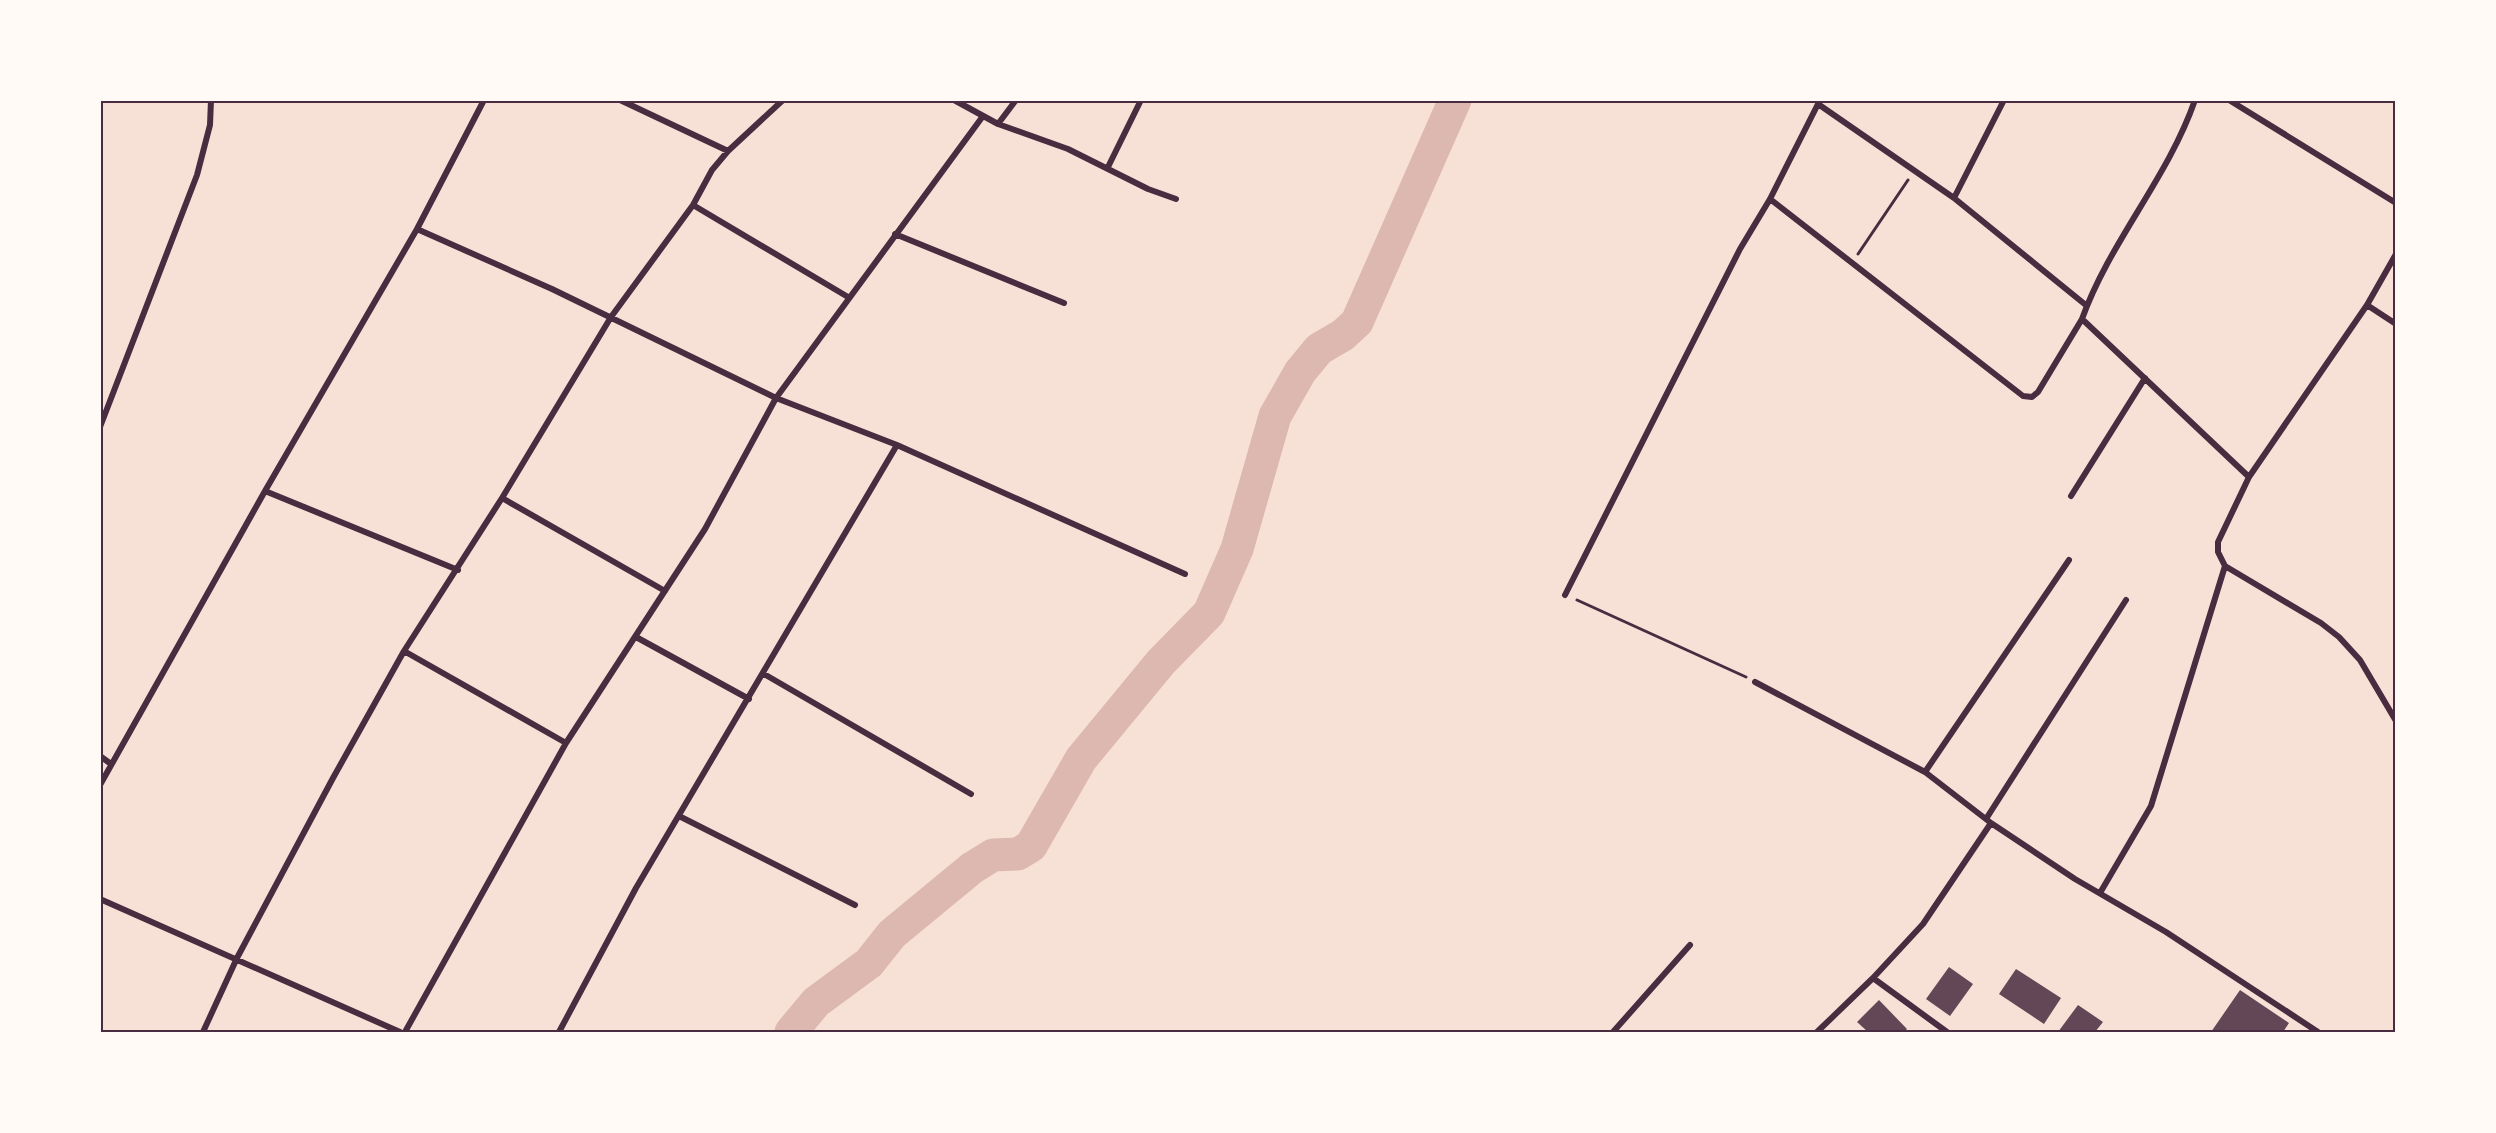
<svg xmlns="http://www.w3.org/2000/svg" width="2496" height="1133" viewBox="0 0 2496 1133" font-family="Georgia,serif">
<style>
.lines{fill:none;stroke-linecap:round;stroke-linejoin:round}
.river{stroke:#dcb8b0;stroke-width:33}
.building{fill:#644757}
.path{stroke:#4a2c40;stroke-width:3}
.minor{stroke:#4a2c40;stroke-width:6}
.neatline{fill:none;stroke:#4a2c40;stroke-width:2}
</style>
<rect width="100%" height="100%" fill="#f7e1d7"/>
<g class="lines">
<path class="river" d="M791 1032 816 1002 869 963 892 934 972 868 993 855 1018 854 1031 846 1081 759 1161 662 1209 613 1237 549 1275 416 1300 372 1319 349 1343 335 1357 322 1455 100"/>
</g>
<path class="building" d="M1949 967 1973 984 1950 1016 1926 999Z
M2016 969 2061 998 2044 1024 1999 994Z
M2240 990 2289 1023 2283 1032H2211Z
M1879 1000 1907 1029 1904 1032H1868L1857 1022Z
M2078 1005 2103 1022 2095 1032H2058Z"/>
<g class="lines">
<path class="path" d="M1858 254 1908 180
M1577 600 1746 677"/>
<path class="minor" d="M954 100 998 124 1068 149 1148 189 1176 199
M1819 100 1818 104 1954 198 2087 306
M2195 100C2168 178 2110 241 2082 319L2249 477
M2229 100 2396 203
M998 124 1016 100
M728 151 783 100
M1108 167 1141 100
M1954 198 2004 100
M1770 199 2023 396 2032 397 2038 392 2082 319
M693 205 848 297
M417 229 552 289 776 398 897 445 1185 574
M895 234 1064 303
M2396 254 2367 305 2249 477 2218 542V552L2225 566 2321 623 2339 637 2360 660 2396 721
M2367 305 2396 324
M100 427 197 175 210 125 211 100
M265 491 458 570
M2071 496 2145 378
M502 498 665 591
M1565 595 1740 249 1770 199 1818 104
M636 637 749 699
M404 651 566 743
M764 674 971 794
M1755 682 1925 772 1991 823 2075 879 2166 932 2318 1032
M100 756 111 764
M1925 772 2069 560
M100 785 265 491 417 229 484 100
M679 816 855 905
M1986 819 2126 600
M2100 893 2151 806 2225 566
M100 899 400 1032
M1873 978 1947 1032
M203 1032 237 958 333 778 404 651 502 498 611 317 693 205 712 170 728 151 620 100
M405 1032 566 743 705 529 776 398 983 116
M559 1032 636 888 897 445
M1613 1032 1690 945
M1817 1032 1873 978 1923 924 1991 823"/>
</g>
<rect width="2496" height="1133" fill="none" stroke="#fffaf5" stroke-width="204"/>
<rect x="102" y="102" width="2292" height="929" class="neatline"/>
</svg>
